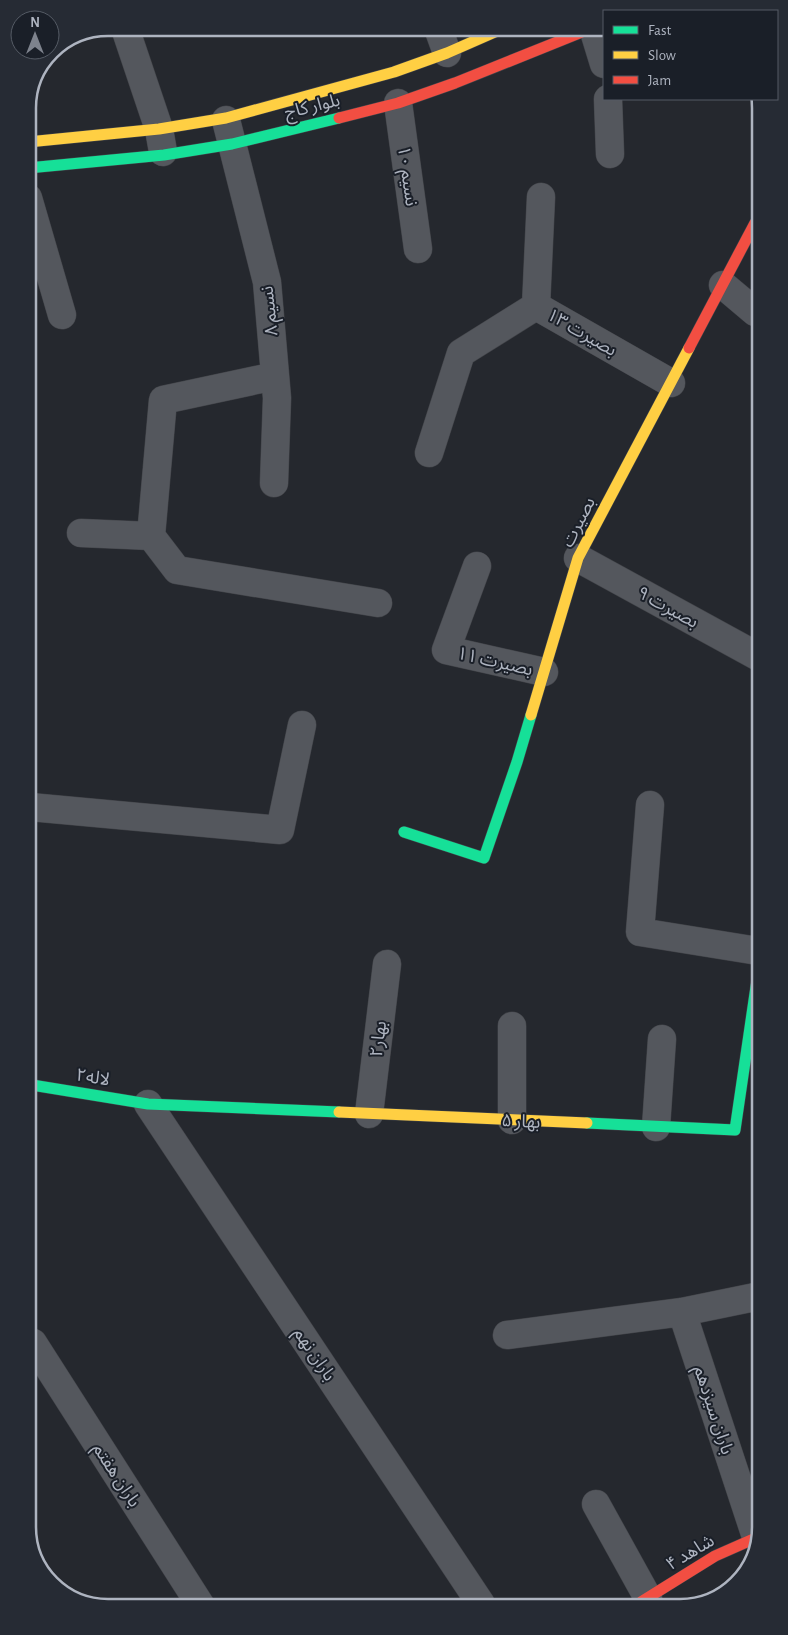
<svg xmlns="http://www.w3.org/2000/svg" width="788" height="1635" viewBox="0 0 788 1635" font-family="'Alegreya Sans','Noto Sans Arabic',sans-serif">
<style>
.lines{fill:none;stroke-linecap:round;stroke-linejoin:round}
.street-casing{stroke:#414348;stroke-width:29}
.fast-casing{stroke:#42454b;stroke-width:12}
.slow-casing{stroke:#42454b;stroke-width:12}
.jam-casing{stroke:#42454b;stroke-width:12}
.street{stroke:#54575d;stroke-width:28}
.fast{stroke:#16e098;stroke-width:11}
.slow{stroke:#ffcf43;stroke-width:11}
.jam{stroke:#f24e42;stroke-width:11}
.labels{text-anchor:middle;stroke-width:4;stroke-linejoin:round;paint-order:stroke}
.street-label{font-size:18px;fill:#aeb4c0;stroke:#1a1f28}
.rim{fill:none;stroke:#aeb4c0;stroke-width:2.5}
</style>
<rect width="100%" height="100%" fill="#25282e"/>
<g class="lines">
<defs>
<path id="street" d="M125 28 159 129 163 152
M438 28 447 53
M593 28 604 64
M608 99 610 154
M398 103 418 249
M226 120 267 282 277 398 274 483
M541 197 536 306 671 383
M28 198 62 315
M723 285 755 312
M275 376 163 400 151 536 177 570 378 603
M429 453 461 353 536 306
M81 533 151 536
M578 558 757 656
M477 566 446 650 544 672
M650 805 640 932 758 951
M30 807 280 830 302 725
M512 1026V1120
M148 1104 481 1604
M369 1114 387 964
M656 1127 662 1039
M682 1312 756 1537
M507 1335 682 1312 760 1296
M33 1343 201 1606
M596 1504 648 1598"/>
<path id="fast" d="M28 168 164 155 232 144 339 118
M404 832 484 858 517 762 531 715
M32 1085 148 1104 339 1112
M587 1123 735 1130 758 973"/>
<path id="slow" d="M28 142 159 129 226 118 394 72 447 53 504 28
M531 715 578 558 689 348
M339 1112 587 1123"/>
<path id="jam" d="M339 118 398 103 455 83 592 28
M689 348 755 223
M641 1602 715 1556 758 1537"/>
</defs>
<use href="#street" class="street-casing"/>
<use href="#fast" class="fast-casing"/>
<use href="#slow" class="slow-casing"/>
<use href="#jam" class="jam-casing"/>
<use href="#street" class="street"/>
<use href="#fast" class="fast"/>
<use href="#slow" class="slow"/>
<use href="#jam" class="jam"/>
</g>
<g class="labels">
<g class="street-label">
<text transform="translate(312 106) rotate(-14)" y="6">بلوار کاج</text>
<text transform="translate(408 176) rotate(82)" y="6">نسیم ۱۰</text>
<text transform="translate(269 311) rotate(-96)" y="6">نسیم ۸</text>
<text transform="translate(582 332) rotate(30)" y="6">بصیرت ۱۳</text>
<text transform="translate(578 522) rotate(-63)" y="6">بصیرت</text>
<text transform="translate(668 607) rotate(29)" y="6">بصیرت ۹</text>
<text transform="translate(495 661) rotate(13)" y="6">بصیرت ۱۱</text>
<text transform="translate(378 1039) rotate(-83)" y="6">بهار۲</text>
<text transform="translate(93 1077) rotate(9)" y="6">لاله۲</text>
<text transform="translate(521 1121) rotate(3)" y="6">بهار ۵</text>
<text transform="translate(315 1354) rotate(56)" y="6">باران نهم</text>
<text transform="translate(714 1410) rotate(72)" y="6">باران سیزدهم</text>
<text transform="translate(117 1475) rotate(57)" y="6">باران هفتم</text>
<text transform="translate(690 1552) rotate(-31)" y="6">شاهد ۴</text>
</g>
</g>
<path d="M0 0H788V1635H0ZM108 36H680A72 72 0 0 1 752 108V1527A72 72 0 0 1 680 1599H108A72 72 0 0 1 36 1527V108A72 72 0 0 1 108 36Z" fill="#262b34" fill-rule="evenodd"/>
<path class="rim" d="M108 36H680A72 72 0 0 1 752 108V1527A72 72 0 0 1 680 1599H108A72 72 0 0 1 36 1527V108A72 72 0 0 1 108 36Z"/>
<rect x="603" y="10" width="175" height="90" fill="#1a1f28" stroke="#555b65"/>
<rect x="613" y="26" width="25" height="8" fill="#16e098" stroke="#555b65"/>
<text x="648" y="35" font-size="15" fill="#aeb4c0">Fast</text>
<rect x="613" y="51" width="25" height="8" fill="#ffcf43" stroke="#555b65"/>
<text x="648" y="60" font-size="15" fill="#aeb4c0">Slow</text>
<rect x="613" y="76" width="25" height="8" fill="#f24e42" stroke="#555b65"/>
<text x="648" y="85" font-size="15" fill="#aeb4c0">Jam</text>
<g transform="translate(35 35)"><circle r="24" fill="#1a1f28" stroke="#555b65"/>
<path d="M0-4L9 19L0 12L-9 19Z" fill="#7e838d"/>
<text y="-8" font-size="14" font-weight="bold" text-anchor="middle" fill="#aeb4c0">N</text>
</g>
</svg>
